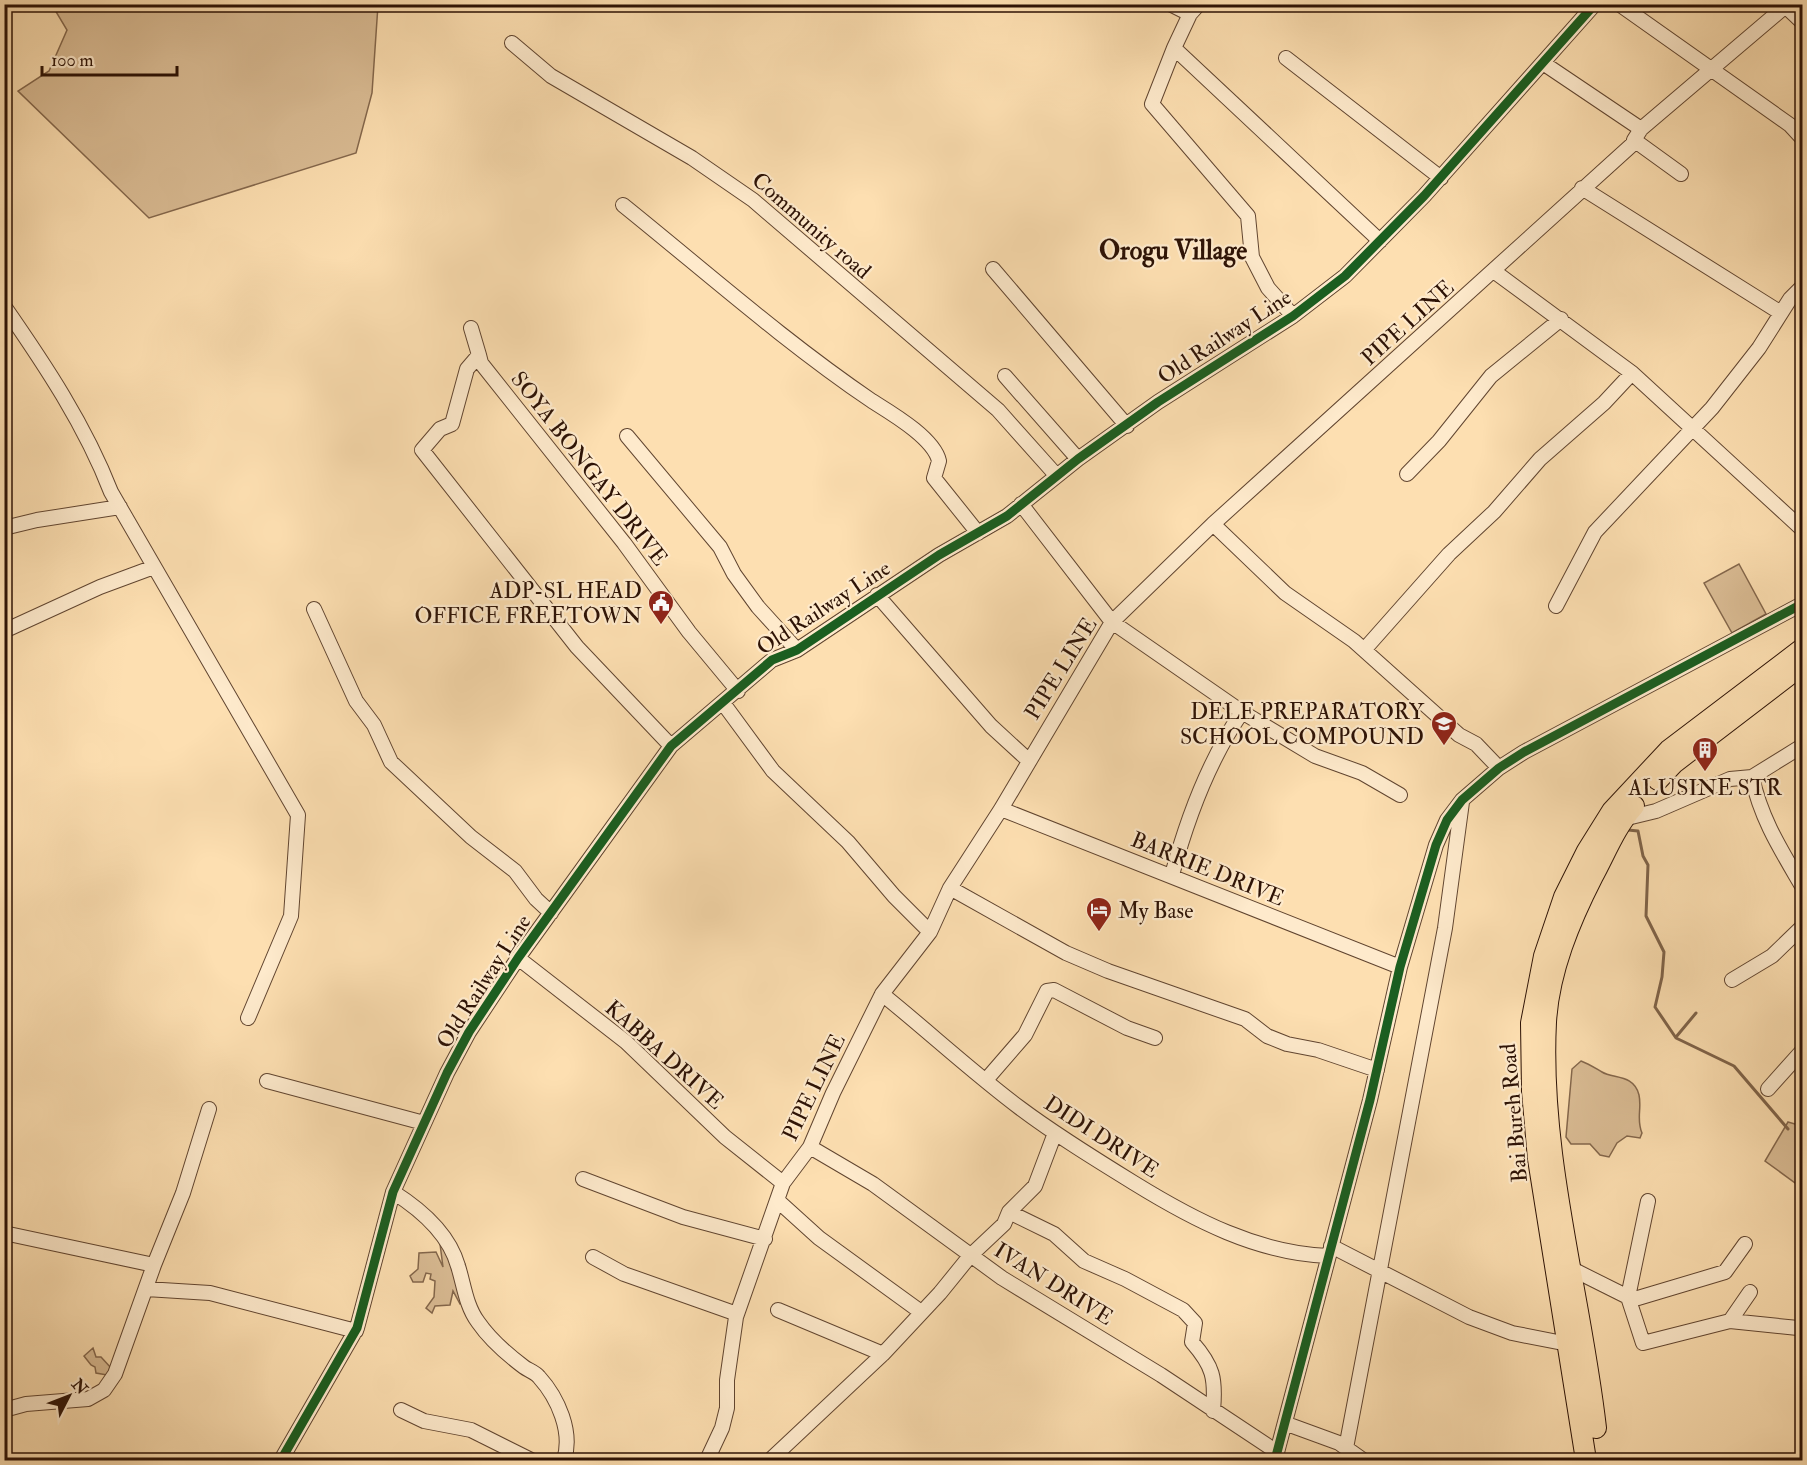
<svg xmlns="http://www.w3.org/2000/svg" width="1807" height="1465" viewBox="0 0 1807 1465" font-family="'IM FELL Double Pica',serif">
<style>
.green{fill:#dabc94;stroke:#84674c;stroke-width:1.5}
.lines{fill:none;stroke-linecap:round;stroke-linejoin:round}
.stream{stroke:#7f6349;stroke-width:3}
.minor-casing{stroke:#614530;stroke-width:16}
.highway-casing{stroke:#2d1205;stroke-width:22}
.minor{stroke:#feeacc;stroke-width:14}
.highway{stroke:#fddfb1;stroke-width:20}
.cycleway-casing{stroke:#feeacc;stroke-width:13}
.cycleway{stroke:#1b5e20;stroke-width:9}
.labels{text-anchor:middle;stroke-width:4.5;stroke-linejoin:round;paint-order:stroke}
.street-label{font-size:22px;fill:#2d1205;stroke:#feeacc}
.poi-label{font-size:22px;fill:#2d1205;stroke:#feeacc;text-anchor:end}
.quarter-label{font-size:26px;font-weight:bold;fill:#2d1205;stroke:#feeacc}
</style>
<rect width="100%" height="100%" fill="#fddfb1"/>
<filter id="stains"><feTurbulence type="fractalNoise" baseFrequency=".00333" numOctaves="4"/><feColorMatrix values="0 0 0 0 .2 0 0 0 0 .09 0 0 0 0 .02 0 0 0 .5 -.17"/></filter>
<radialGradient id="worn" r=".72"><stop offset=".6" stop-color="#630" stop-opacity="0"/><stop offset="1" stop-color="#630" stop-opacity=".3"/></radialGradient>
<path class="green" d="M52 5H378L372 93 356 153 149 218 18 91 49 71 67 30Z
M1739 564 1766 614 1732 633 1704 583Z
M1581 1061C1589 1064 1595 1068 1602 1072 1613 1079 1634 1074 1639 1095 1642 1109 1636 1119 1642 1133L1640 1138 1627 1136 1617 1143 1609 1157 1600 1155 1590 1144H1571L1566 1137 1572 1069Z
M1788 1122 1802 1126V1188L1765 1161Z
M440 1244 455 1262 464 1301 460 1304 453 1291 450 1305 435 1306 432 1313 426 1308 434 1297 435 1281 430 1279 431 1274 426 1273 423 1282H413L410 1276 418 1269 419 1253 436 1252 443 1267Z
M93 1348 96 1357H101L112 1369 107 1375 96 1373 95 1367 91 1365 84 1356Z"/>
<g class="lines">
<path class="stream" d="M1628 830 1638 831 1643 856 1648 865 1646 916 1664 952 1662 977 1655 1007 1676 1038 1734 1066 1788 1129
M1676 1037 1696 1013"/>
<defs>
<path id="minor" d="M1170 4 1190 14
M1199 4 1190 14 1174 48 1380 241
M1619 4 1790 125 1802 138
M1783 4 1802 22
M512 43 551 76 692 158 753 200 998 410 1056 475
M1174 48 1152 104 1248 216 1252 257 1268 288 1293 316
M1286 58 1441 178
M1543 63 1641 129
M1634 140 1681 174
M1582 188 1781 313
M623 205C705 271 785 342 872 401 891 413 934 438 939 461L934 478 978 533
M993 269 1127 426
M1495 272 1632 373 1802 529
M4 306C45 365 85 425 111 492L298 815 291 916 248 1018
M471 328 479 355 467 369 452 424 440 429 422 450 577 647 671 746
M479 355 481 363 624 543 689 632 738 691
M1005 376 1078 459
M627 436 720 547 734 574 758 607 797 650
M1407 474 1439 441 1491 376 1561 319
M1021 504 1112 622 1242 712 1315 756 1362 773 1400 795
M1213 524 1285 593 1354 641 1459 735 1476 744 1499 768
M4 528 37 520 120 507
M877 595 991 726 1028 760
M1556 606 1595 532 1712 408 1759 348 1790 299 1802 287
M314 609 356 701 374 725 391 762 471 837 515 871 536 899 551 913
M4 631 100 587 154 567
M4 636V666
M1364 650 1449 554 1494 512 1540 459 1604 403 1632 373
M723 703 773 771 848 842 894 896 930 932
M1752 777C1761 819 1781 850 1802 886
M1001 809 1400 967
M1623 819 1656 811 1730 779 1752 777 1802 746
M1172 875C1187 819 1209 760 1242 712
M950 888 1066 953 1108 971 1245 1019 1267 1036 1287 1044 1318 1050 1377 1070
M518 958 626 1042 725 1137 783 1183
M1732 980 1772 956 1802 927
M882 994C928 1031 972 1072 1020 1108 1056 1135 1095 1159 1134 1183 1194 1220 1257 1253 1328 1256
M986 1080 1025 1035 1047 991 1054 990 1127 1028 1155 1038
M267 1081 424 1123
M1768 1089 1802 1051
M810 1147 873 1184 1002 1278 1161 1375 1277 1452
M583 1179 683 1217 765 1239
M393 1192C420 1209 449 1234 458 1266 464 1285 466 1306 478 1322 489 1338 508 1355 524 1367 528 1370 535 1372 539 1377 558 1398 573 1432 564 1460
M777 1200 819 1238 921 1312
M1648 1201 1628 1297 1643 1343 1730 1321 1750 1292
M1009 1212 1054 1234 1084 1261 1125 1279 1183 1310 1195 1323 1192 1342C1213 1366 1216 1378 1213 1411
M4 1233 154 1265
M1331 1246 1469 1317 1512 1333 1568 1344
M593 1257 624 1274 737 1314
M1570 1268 1628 1297 1638 1298 1725 1272 1745 1244
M146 1289 210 1293 356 1331
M778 1310 883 1354
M1730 1321 1798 1328
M4 1410 26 1404 88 1399 104 1390 115 1374 154 1265 183 1193 209 1109
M401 1410 424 1421 471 1430 531 1460
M1287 1424 1339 1443 1363 1460
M1346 1448 1445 928 1462 802
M281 1460 357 1328 393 1192 447 1073 469 1032 518 958 671 746 772 660 797 650 939 555 1007 516 1078 459 1158 402 1293 316 1345 276 1424 196 1595 4
M707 1460 722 1428 727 1408V1380L736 1317 783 1183 810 1147 833 1093 882 994 930 932 950 888 1001 809 1112 622 1213 524 1635 142 1634 140 1641 129 1788 4
M770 1460 883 1354 940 1293 970 1256 1004 1224 1009 1212 1035 1186 1055 1133
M1275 1460 1370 1100 1400 967 1436 845 1447 820 1462 800 1499 768 1524 752 1802 604"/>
<path id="highway" d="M1658 780 1674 763 1802 665
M1596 1428C1581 1295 1539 1157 1546 1022 1549 971 1570 921 1593 876 1606 852 1616 826 1634 806
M1586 1460 1538 1159 1532 1091 1531 1023 1544 956 1564 897 1587 851 1612 811 1669 750 1802 649"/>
</defs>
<use href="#minor" class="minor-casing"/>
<use href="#highway" class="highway-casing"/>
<use href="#minor" class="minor"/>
<use href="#highway" class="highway"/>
<defs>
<path id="cycleway" d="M281 1460 357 1328 393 1192 447 1073 469 1032 518 958 671 746 772 660 797 650 939 555 1007 516 1078 459 1158 402 1293 316 1345 276 1424 196 1595 4
M1275 1460 1370 1100 1400 967 1436 845 1447 820 1462 800 1499 768 1524 752 1802 604"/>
</defs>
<use href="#cycleway" class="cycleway-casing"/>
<use href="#cycleway" class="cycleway"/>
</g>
<defs>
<symbol id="civic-pin" viewBox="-11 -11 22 30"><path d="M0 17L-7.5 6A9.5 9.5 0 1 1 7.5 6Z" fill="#8f2418" stroke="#feeacc"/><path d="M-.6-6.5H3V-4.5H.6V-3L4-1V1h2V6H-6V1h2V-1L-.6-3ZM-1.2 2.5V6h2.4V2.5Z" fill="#fff"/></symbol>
<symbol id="school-pin" viewBox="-11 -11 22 30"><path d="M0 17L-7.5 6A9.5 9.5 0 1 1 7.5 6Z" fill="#8f2418" stroke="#feeacc"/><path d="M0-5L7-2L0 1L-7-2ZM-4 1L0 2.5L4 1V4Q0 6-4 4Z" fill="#fff"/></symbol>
<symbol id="building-pin" viewBox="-11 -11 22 30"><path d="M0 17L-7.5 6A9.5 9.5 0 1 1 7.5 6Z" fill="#8f2418" stroke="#feeacc"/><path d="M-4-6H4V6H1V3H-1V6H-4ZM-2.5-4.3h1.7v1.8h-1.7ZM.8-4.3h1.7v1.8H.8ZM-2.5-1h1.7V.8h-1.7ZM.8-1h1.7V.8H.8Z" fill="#fff"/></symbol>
<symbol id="hotel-pin" viewBox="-11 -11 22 30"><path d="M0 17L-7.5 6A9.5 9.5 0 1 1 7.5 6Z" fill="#8f2418" stroke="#feeacc"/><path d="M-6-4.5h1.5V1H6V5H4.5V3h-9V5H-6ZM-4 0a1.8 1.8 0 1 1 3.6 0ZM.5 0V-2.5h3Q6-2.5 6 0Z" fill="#fff"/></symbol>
</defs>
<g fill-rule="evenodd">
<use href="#civic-pin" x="646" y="588" width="30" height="40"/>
<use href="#school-pin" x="1429" y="709" width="30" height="40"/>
<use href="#building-pin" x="1690" y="735" width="30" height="40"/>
<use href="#hotel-pin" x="1084" y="895" width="30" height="40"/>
</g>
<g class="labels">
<g class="street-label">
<text transform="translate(812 225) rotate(41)" y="8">Community road</text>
<text transform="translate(1407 322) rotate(-42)" y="8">PIPE LINE</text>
<text transform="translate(1224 336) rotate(-33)" y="8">Old Railway Line</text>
<text transform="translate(590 468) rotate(52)" y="8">SOYA BONGAY DRIVE</text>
<text transform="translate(823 607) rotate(-33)" y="8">Old Railway Line</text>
<text transform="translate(1060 668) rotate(-58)" y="8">PIPE LINE</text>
<text transform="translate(1208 868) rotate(22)" y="8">BARRIE DRIVE</text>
<text transform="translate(483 981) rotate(-57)" y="8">Old Railway Line</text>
<text transform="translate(665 1054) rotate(42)" y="8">KABBA DRIVE</text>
<text transform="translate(813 1087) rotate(-64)" y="8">PIPE LINE</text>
<text transform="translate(1513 1113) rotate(-95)" y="8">Bai Bureh Road</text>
<text transform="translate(1102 1136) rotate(33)" y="8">DIDI DRIVE</text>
<text transform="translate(1054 1283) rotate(32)" y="8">IVAN DRIVE</text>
</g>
<g class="poi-label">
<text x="642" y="598">ADP-SL HEAD<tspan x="642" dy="25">OFFICE FREETOWN</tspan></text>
<text x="1424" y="719">DELE PREPARATORY<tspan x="1424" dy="25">SCHOOL COMPOUND</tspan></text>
<text x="1705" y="795" text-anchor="middle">ALUSINE STR</text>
<text x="1118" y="918" text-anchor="start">My Base</text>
</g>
<g class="quarter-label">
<text x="1173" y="259">Orogu Village</text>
</g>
</g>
<rect width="1807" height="1465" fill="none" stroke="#fddfb1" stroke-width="24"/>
<rect x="6" y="6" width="1795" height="1453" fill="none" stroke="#2d1205" stroke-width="3"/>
<rect x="12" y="12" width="1783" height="1441" fill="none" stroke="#2d1205" stroke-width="1.5"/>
<g transform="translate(69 1396) rotate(48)" stroke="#feeacc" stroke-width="4.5" paint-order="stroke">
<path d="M0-4.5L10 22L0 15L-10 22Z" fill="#2d1205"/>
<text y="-9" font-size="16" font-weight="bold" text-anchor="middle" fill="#2d1205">N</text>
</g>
<path d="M42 66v9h135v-9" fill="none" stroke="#2d1205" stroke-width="3"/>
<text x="51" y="66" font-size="18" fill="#2d1205" stroke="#feeacc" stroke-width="4.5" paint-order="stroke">100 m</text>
<rect width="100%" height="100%" filter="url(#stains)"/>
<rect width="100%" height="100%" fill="url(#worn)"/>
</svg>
